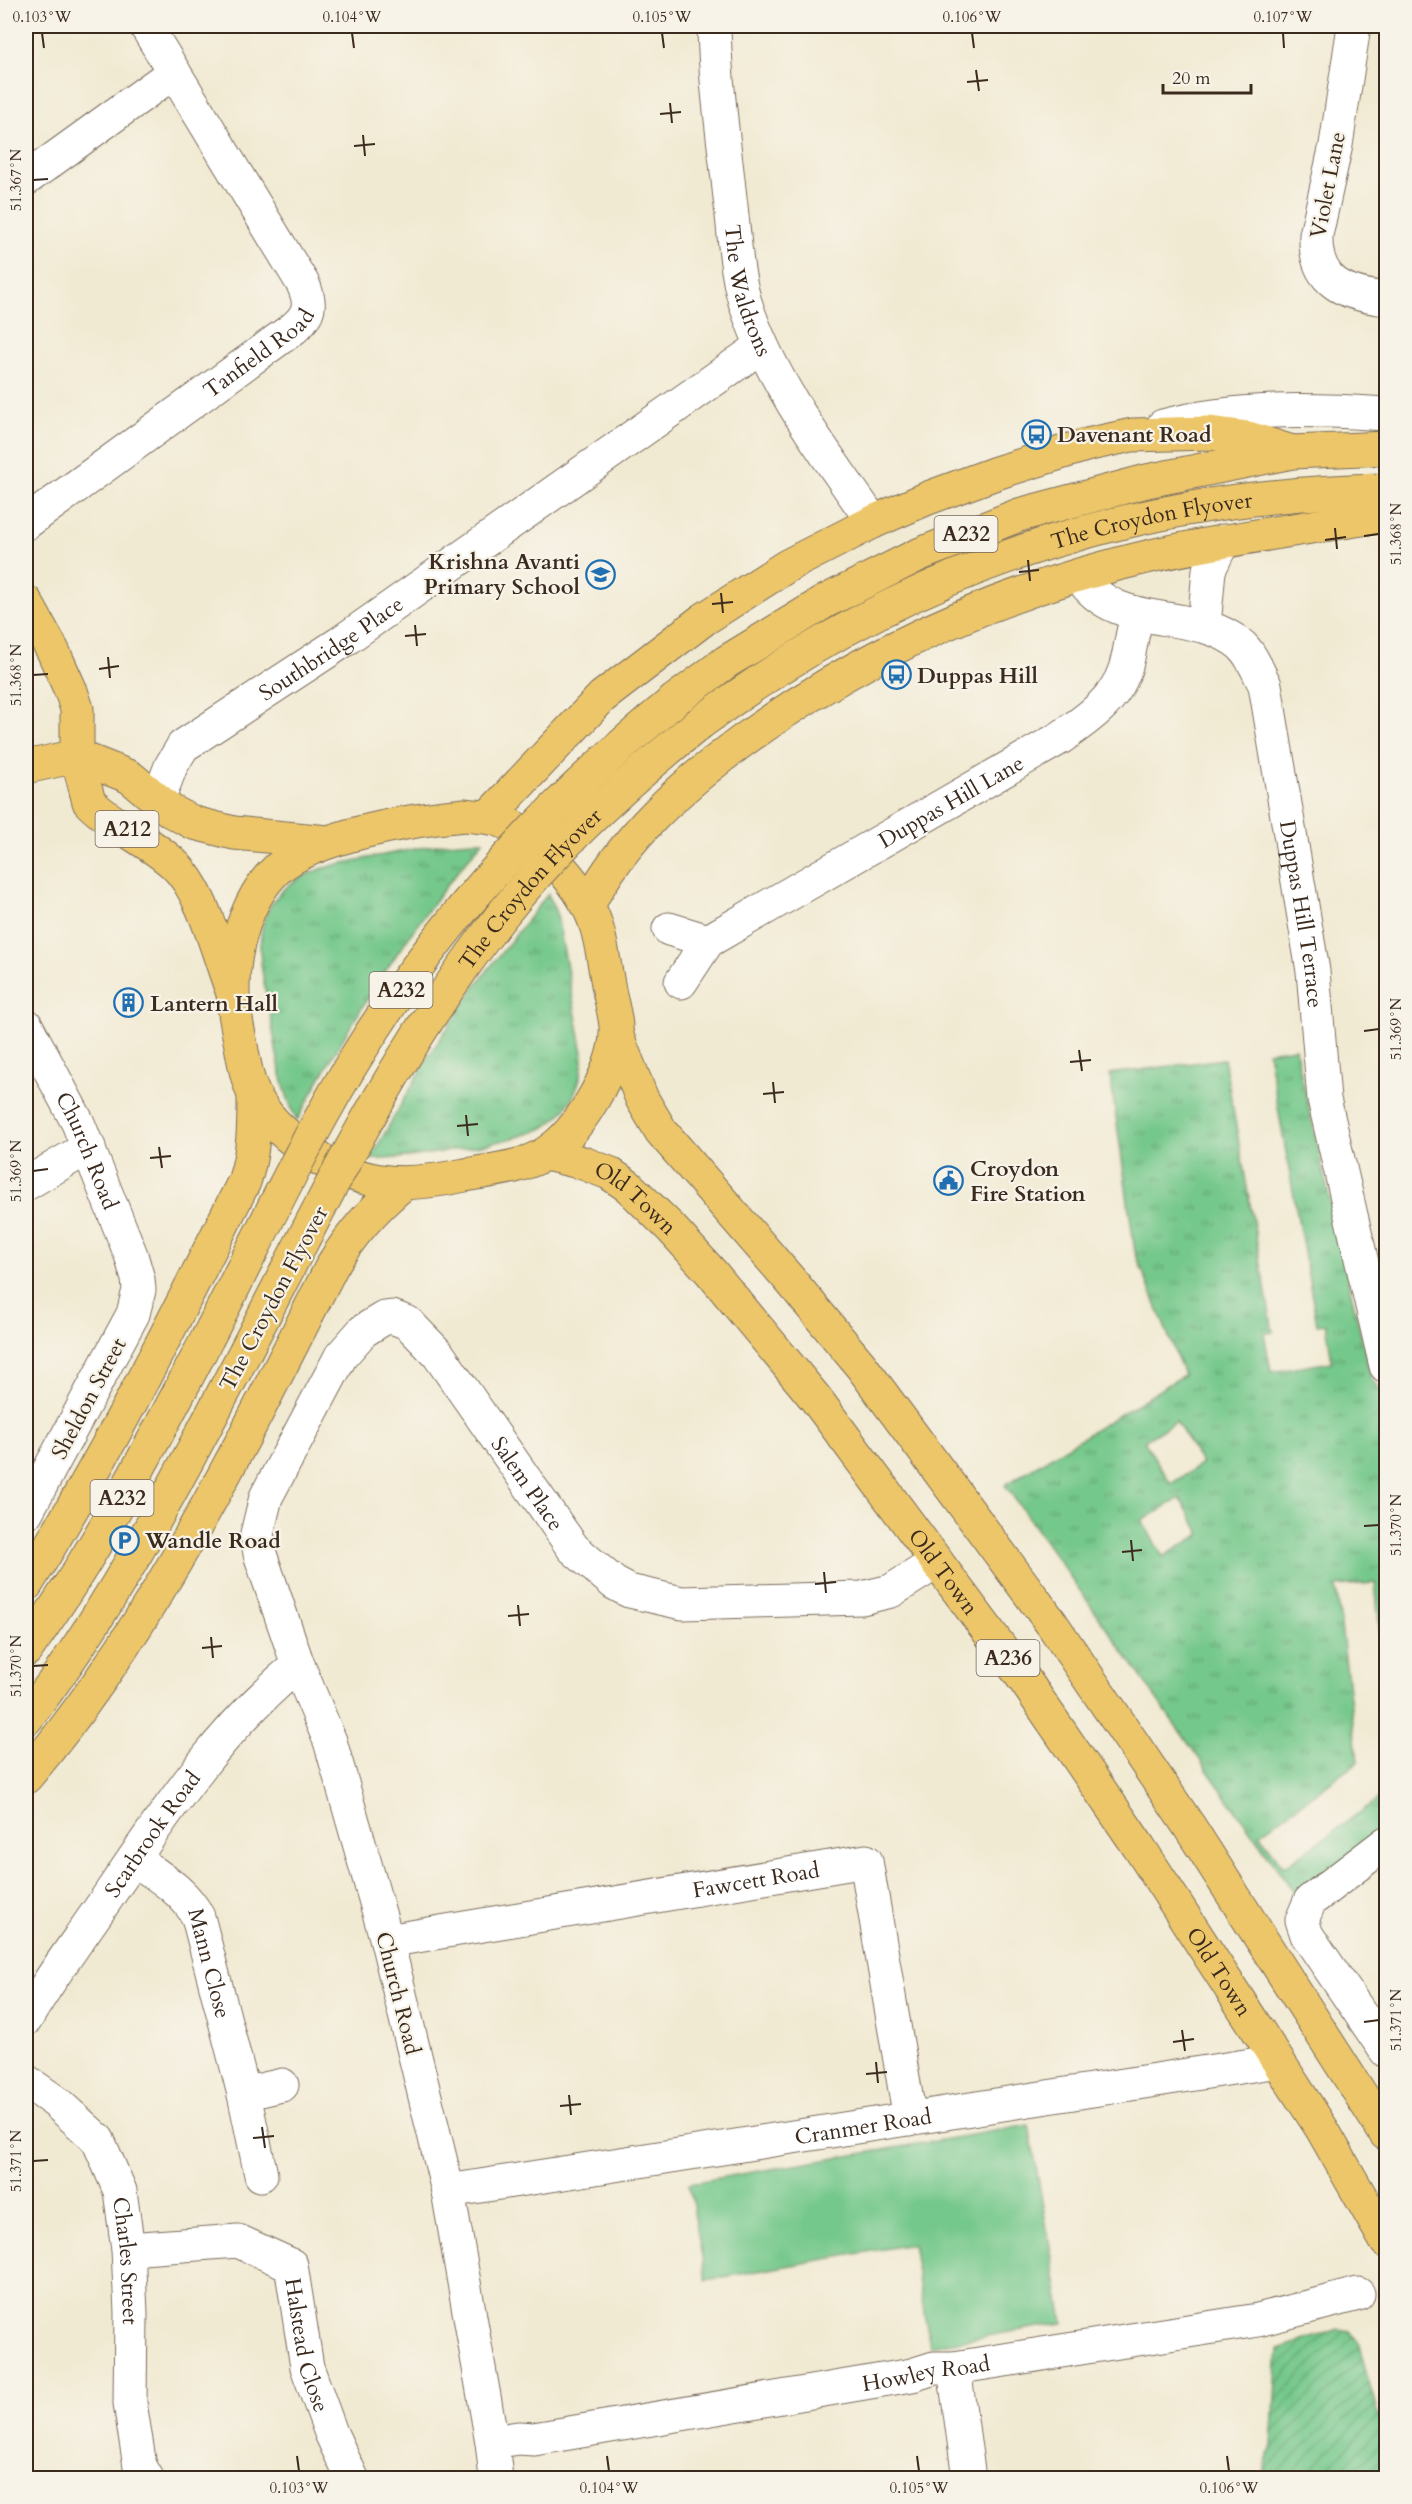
<svg xmlns="http://www.w3.org/2000/svg" width="1412" height="2504" viewBox="0 0 1412 2504" font-family="Cardo,serif">
<style>
.grass{fill:url(#grass-tufts);stroke:#587954;stroke-width:1.5;fill-rule:evenodd}
.garden{fill:url(#garden-furrows);stroke:#587954;stroke-width:1.5}
.pitch{fill:#75c88b;stroke:#587954;stroke-width:1.5}
.lines{fill:none;stroke-linecap:round;stroke-linejoin:round}
.street-casing{stroke:#7b6d5d;stroke-width:35}
.primary-casing{stroke:#7b6d5d;stroke-width:35}
.highway-casing{stroke:#7b6d5d;stroke-width:35}
.street{stroke:#fff;stroke-width:33}
.primary{stroke:#ecc669;stroke-width:33}
.highway{stroke:#ecc669;stroke-width:33}
.highway-bridge-casing{stroke:#7b6d5d;stroke-width:35;stroke-linecap:butt}
.highway-bridge{stroke:#ecc669;stroke-width:33}
.ticks{fill:none;stroke:#3b2a1e;stroke-width:2}
.labels{text-anchor:middle;stroke-width:4.5;stroke-linejoin:round;paint-order:stroke}
.shield{fill:#f7f3e8;stroke:#73665b;stroke-width:1.5}
.shield-label{font-size:21px;font-weight:bold;fill:#3b2a1e}
.street-label{font-size:22px;fill:#3b2a1e;stroke:#f7f3e8}
.poi-label{font-size:22px;font-weight:bold;fill:#3b2a1e;stroke:#f7f3e8;text-anchor:start}
.neatline{fill:none;stroke:#3b2a1e;stroke-width:2}
.ticks-label{font-size:15px;text-anchor:middle;fill:#3b2a1e}
</style>
<defs>
<pattern id="grass-tufts" width="24" height="20" patternUnits="userSpaceOnUse" patternTransform="scale(1.5)"><rect width="24" height="20" fill="#75c88b"/><path d="M3 7l-1-3M5 7V3M7 7l1-3M15 17l-1-3M17 17v-4M19 17l1-3" fill="none" stroke="#61a371"/></pattern>
<pattern id="garden-furrows" width="10" height="10" patternUnits="userSpaceOnUse" patternTransform="scale(1.5)"><rect width="10" height="10" fill="#75c88b"/><path d="M-1 1l2-2M0 10L10 0M9 11l2-2" fill="none" stroke="#61a371"/></pattern>
</defs>
<rect width="100%" height="100%" fill="#f7f3e8"/>
<filter id="ink" filterUnits="userSpaceOnUse"><feTurbulence type="fractalNoise" baseFrequency=".0167" numOctaves="2"/><feDisplacementMap in="SourceGraphic" scale="12" xChannelSelector="R" yChannelSelector="G"/><feConvolveMatrix kernelMatrix="1 2 1 2 8 2 1 2 1" color-interpolation-filters="sRGB"/></filter>
<filter id="wash" filterUnits="userSpaceOnUse"><feTurbulence type="fractalNoise" baseFrequency=".008" numOctaves="4" result="noise"/><feDisplacementMap in="SourceGraphic" scale="24" xChannelSelector="R" yChannelSelector="G"/><feGaussianBlur stdDeviation="1.35" result="paint"/><feColorMatrix in="noise" values="0 0 0 0 0 0 0 0 0 0 0 0 0 0 0 0 0 1.4 0 .05"/><feComposite in="paint" operator="in"/></filter>
<g filter="url(#wash)">
<rect width="100%" height="100%" fill="#f1ead3"/>
<path class="grass" d="M483 841C409 927 350 1021 297 1121 281 1088 276 1050 270 1014 266 992 260 969 260 946 262 875 324 866 379 856 413 850 448 840 483 841Z
M548 894 557 915 583 1053C583 1081 571 1112 545 1127 521 1141 399 1161 370 1159L430 1054 476 985Z
M1295 1048 1371 1379 1386 1396V1689L1375 1583 1336 1586 1358 1762 1259 1834 1284 1867 1381 1797 1386 1799V1830L1296 1895 1005 1485 1184 1375 1135 1252 1110 1074 1224 1059 1273 1332 1264 1334 1271 1372 1332 1362 1326 1324 1317 1325 1268 1052ZM1176 1421 1202 1464 1171 1484 1144 1441ZM1180 1498 1201 1534 1163 1557 1142 1521Z"/>
<path class="garden" d="M1339 2329 1350 2331 1358 2342 1386 2444V2478H1262L1272 2445 1278 2349Z"/>
<path class="pitch" d="M1029 2125 1063 2323 930 2346 912 2244 706 2280 689 2183Z"/>
</g>
<g filter="url(#ink)">
<g class="lines">
<defs>
<g id="street">
<path id="s1" d="M714 26C715 83 724 141 730 198 735 235 735 276 748 311 775 388 827 455 873 522"/>
<path d="M1354 26 1336 145 1316 235C1314 283 1345 294 1386 299"/>
<path d="M26 179 174 72"/>
<path d="M1163 426C1236 407 1312 409 1386 414"/>
<path id="s2" d="M26 523 294 328C310 314 312 304 303 284L146 26"/>
<path id="s3" d="M1080 576C1115 633 1195 606 1241 645 1252 655 1258 672 1265 685L1313 971 1324 1099 1386 1366"/>
<path d="M1204 626 1209 570 1223 541"/>
<path id="s4" d="M158 800 171 766 183 746 340 643 762 346"/>
<path id="s5" d="M669 929 708 941 1060 738C1086 720 1115 701 1125 669 1131 651 1131 632 1138 615"/>
<path d="M681 982 708 941"/>
<path id="s6" d="M26 1025 78 1123 131 1255 138 1279 139 1290 133 1314 26 1513"/>
<path d="M26 1184 89 1147"/>
<path d="M1386 1843 1310 1901 1302 1920 1307 1935 1386 2051"/>
<path id="s7" d="M134 1859C158 1876 185 1891 198 1917L244 2094 261 2175"/>
<path id="s8" d="M387 1941 866 1861 910 2119"/>
<path id="s9" d="M26 2019C50 1977 80 1938 107 1898 164 1814 219 1730 298 1665"/>
<path id="s10" d="M26 2081 56 2102 98 2140 120 2191 128 2249 131 2313 130 2403 140 2466 147 2478"/>
<path d="M244 2094 282 2085"/>
<path id="s11" d="M448 2191 1277 2061"/>
<path id="s12" d="M128 2249 238 2241 291 2265 307 2367 331 2433 352 2478"/>
<path d="M954 2368 969 2478"/>
<path id="s13" d="M492 2442 518 2438 534 2439 912 2375 934 2368H954L1258 2320 1358 2294"/>
<path id="s14" d="M496 2478 492 2442 448 2191 387 1941 330 1741 298 1665 260 1554 257 1534 266 1497 341 1356 363 1331 384 1318 392 1317 408 1323 438 1354 573 1548 614 1583 629 1591 682 1603 862 1598 891 1591 937 1562"/>
</g>
<g id="primary">
<path d="M26 602 53 651 71 691 77 709V756L89 802C113 826 148 840 174 864 203 891 217 951 231 988"/>
<path d="M26 767 77 756 130 777 171 811 194 823 234 833 328 842"/>
<path d="M465 815C478 817 494 816 506 823 541 841 584 887 596 925 602 944 604 964 608 984 610 1000 618 1021 616 1037 612 1075 578 1133 546 1153 523 1168 492 1170 465 1175 408 1187 367 1188 315 1156 291 1140 270 1123 256 1098 248 1084 245 1067 242 1051 239 1033 233 1011 233 992 232 951 246 899 276 870 312 836 416 819 465 815Z"/>
<path d="M616 1034 642 1099 661 1131 790 1280 862 1367 1052 1624 1189 1826 1386 2134"/>
<path id="s15" d="M546 1154 583 1163 609 1173 628 1186 671 1228 711 1272 816 1399 1026 1682 1139 1847 1322 2129 1386 2241"/>
<path d="M26 1585C107 1456 175 1318 244 1182 254 1153 254 1126 254 1096"/>
</g>
<g id="highway">
<path d="M675 700 726 662 826 601 918 555 1019 515 1147 481 1292 452 1386 448"/>
<path id="s16" d="M700 723C906 570 1130 494 1386 490"/>
<path d="M488 817 602 697 704 619 787 566 873 522 928 498 996 473 1086 445 1132 435 1210 433 1248 438 1292 452"/>
<path d="M588 905C623 838 680 787 741 742 864 652 1005 589 1155 555 1231 538 1309 528 1386 515"/>
<path d="M26 1650C96 1553 151 1446 207 1339"/>
<path d="M26 1719C114 1606 178 1478 245 1352"/>
<path d="M26 1777C155 1625 242 1441 333 1264 352 1233 374 1208 403 1184"/>
</g>
</defs>
<use href="#street" class="street-casing"/>
<use href="#primary" class="primary-casing"/>
<use href="#highway" class="highway-casing"/>
<use href="#street" class="street"/>
<use href="#primary" class="primary"/>
<use href="#highway" class="highway"/>
<defs>
<g id="highway-bridge">
<path d="M207 1339C258 1241 304 1140 363 1046 446 914 555 798 675 700"/>
<path id="s17" d="M245 1352C323 1201 397 1048 502 915 559 843 629 780 700 723"/>
</g>
</defs>
<use href="#highway-bridge" class="highway-bridge-casing"/>
<use href="#highway-bridge" class="highway-bridge"/>
</g>
</g>
<path class="ticks" d="M42 33 44 48M352 33 354 48M662 33 664 48M972 33 974 48M1283 33 1284 48M976 70 979 91M967 82 988 80M670 103 672 123M660 114 681 112M363 135 365 156M354 146 375 144M33 180 48 179M1335 528 1337 549M1364 536 1379 534M1325 540 1346 537M1028 560 1030 581M1019 572 1039 570M721 593 723 613M712 604 733 602M415 625 417 646M405 636 426 634M108 657 110 678M99 669 119 666M33 675 48 674M1364 1031 1379 1029M1079 1050 1082 1071M1070 1062 1091 1060M773 1082 775 1103M763 1094 784 1092M466 1115 468 1136M457 1126 478 1124M159 1147 162 1168M150 1158 171 1156M33 1171 48 1169M1364 1526 1379 1525M1131 1540 1133 1561M1122 1552 1142 1550M824 1572 826 1593M815 1584 836 1582M518 1605 520 1626M508 1616 529 1614M211 1637 213 1658M202 1648 222 1646M33 1666 48 1665M1364 2022 1379 2020M1182 2030 1185 2051M1173 2042 1194 2039M876 2062 878 2083M866 2074 887 2072M569 2095 571 2115M560 2106 581 2104M262 2127 265 2148M253 2138 274 2136M33 2161 48 2160M297 2456 299 2471M607 2456 609 2471M917 2456 919 2471M1227 2456 1229 2471"/>
<defs>
<symbol id="bus-ring" viewBox="-11 -11 22 22"><circle r="9.5" fill="#f7f3e8" stroke="#1f6fb2" stroke-width="1.5"/><path d="M-5-6H5V4H4V6H2V4H-2V6H-4V4H-5ZM-3.5-4V0h7V-4ZM-3.5 1.2v1.5H-2V1.2ZM2 1.2v1.5H3.5V1.2Z" fill="#1f6fb2"/></symbol>
<symbol id="school-ring" viewBox="-11 -11 22 22"><circle r="9.5" fill="#f7f3e8" stroke="#1f6fb2" stroke-width="1.5"/><path d="M0-5L7-2L0 1L-7-2ZM-4 1L0 2.5L4 1V4Q0 6-4 4Z" fill="#1f6fb2"/></symbol>
<symbol id="building-ring" viewBox="-11 -11 22 22"><circle r="9.5" fill="#f7f3e8" stroke="#1f6fb2" stroke-width="1.5"/><path d="M-4-6H4V6H1V3H-1V6H-4ZM-2.5-4.3h1.7v1.8h-1.7ZM.8-4.3h1.7v1.8H.8ZM-2.5-1h1.7V.8h-1.7ZM.8-1h1.7V.8H.8Z" fill="#1f6fb2"/></symbol>
<symbol id="civic-ring" viewBox="-11 -11 22 22"><circle r="9.5" fill="#f7f3e8" stroke="#1f6fb2" stroke-width="1.5"/><path d="M-.6-6.5H3V-4.5H.6V-3L4-1V1h2V6H-6V1h2V-1L-.6-3ZM-1.2 2.5V6h2.4V2.5Z" fill="#1f6fb2"/></symbol>
<symbol id="parking-ring" viewBox="-11 -11 22 22"><circle r="9.5" fill="#f7f3e8" stroke="#1f6fb2" stroke-width="1.5"/><path d="M-3.5-5.5H1a3.5 3.5 0 0 1 0 7H-1V5.5H-3.5ZM-1-3.4V-.6H.8a1.4 1.4 0 0 0 0-2.8Z" fill="#1f6fb2"/></symbol>
</defs>
<g fill-rule="evenodd">
<use href="#bus-ring" x="1020" y="418" width="33" height="33"/>
<use href="#school-ring" x="584" y="558" width="33" height="33"/>
<use href="#bus-ring" x="880" y="658" width="33" height="33"/>
<use href="#building-ring" x="112" y="986" width="33" height="33"/>
<use href="#civic-ring" x="932" y="1164" width="33" height="33"/>
<use href="#parking-ring" x="108" y="1524" width="33" height="33"/>
</g>
<g class="labels">
<g class="shield">
<rect x="934.5" y="516" width="63" height="36" rx="4.5"/>
<rect x="95.5" y="811" width="63" height="36" rx="4.5"/>
<rect x="369.5" y="972" width="63" height="36" rx="4.5"/>
<rect x="90.5" y="1480" width="63" height="36" rx="4.5"/>
<rect x="976.5" y="1640" width="63" height="36" rx="4.5"/>
</g>
<g class="shield-label">
<text x="966" y="541">A232</text>
<text x="127" y="836">A212</text>
<text x="401" y="997">A232</text>
<text x="122" y="1505">A232</text>
<text x="1008" y="1665">A236</text>
</g>
<g class="street-label">
<text transform="translate(1327 185) rotate(-79)" y="8">Violet Lane</text>
<text dy="8" stroke="none"><textPath href="#s1" startOffset="267">The Waldrons</textPath></text>
<text dy="8" stroke="none"><textPath href="#s2" startOffset="288">Tanfield Road</textPath></text>
<text dy="8" stroke="none"><textPath href="#s16" startOffset="500">The Croydon Flyover</textPath></text>
<text dy="8" stroke="none"><textPath href="#s4" startOffset="237">Southbridge Place</textPath></text>
<text dy="8" stroke="none"><textPath href="#s5" startOffset="321">Duppas Hill Lane</textPath></text>
<text dy="8" stroke="none"><textPath href="#s17" startOffset="546">The Croydon Flyover</textPath></text>
<text dy="8" stroke="none"><textPath href="#s3" startOffset="459">Duppas Hill Terrace</textPath></text>
<text dy="8" stroke="none"><textPath href="#s6" startOffset="140">Church Road</textPath></text>
<text dy="8" stroke="none"><textPath href="#s15" startOffset="102">Old Town</textPath></text>
<text transform="translate(273 1298) rotate(-62)" y="8">The Croydon Flyover</text>
<text transform="translate(88 1398) rotate(-62)" y="8">Sheldon Street</text>
<text dy="8" stroke="none"><textPath href="#s14" startOffset="1458">Salem Place</textPath></text>
<text dy="8" stroke="none"><textPath href="#s15" startOffset="588">Old Town</textPath></text>
<text dy="8" stroke="none"><textPath href="#s9" startOffset="224">Scarbrook Road</textPath></text>
<text dy="8" stroke="none"><textPath href="#s8" startOffset="374">Fawcett Road</textPath></text>
<text dy="8" stroke="none"><textPath href="#s7" startOffset="135">Mann Close</textPath></text>
<text dy="8" stroke="none"><textPath href="#s15" startOffset="1074">Old Town</textPath></text>
<text transform="translate(399 1993) rotate(76)" y="8">Church Road</text>
<text dy="8" stroke="none"><textPath href="#s11" startOffset="420">Cranmer Road</textPath></text>
<text dy="8" stroke="none"><textPath href="#s10" startOffset="219">Charles Street</textPath></text>
<text dy="8" stroke="none"><textPath href="#s12" startOffset="250">Halstead Close</textPath></text>
<text dy="8" stroke="none"><textPath href="#s13" startOffset="440">Howley Road</textPath></text>
</g>
<g class="poi-label">
<text x="1057" y="442">Davenant Road</text>
<text x="580" y="569" text-anchor="end">Krishna Avanti<tspan x="580" dy="25">Primary School</tspan></text>
<text x="917" y="683">Duppas Hill</text>
<text x="150" y="1011">Lantern Hall</text>
<text x="970" y="1176">Croydon<tspan x="970" dy="25">Fire Station</tspan></text>
<text x="145" y="1548">Wandle Road</text>
</g>
</g>
<rect width="1412" height="2504" fill="none" stroke="#f7f3e8" stroke-width="66"/>
<path d="M1163 84v9h88v-9" fill="none" stroke="#3b2a1e" stroke-width="3"/>
<text x="1172" y="84" font-size="18" fill="#3b2a1e" stroke="#f7f3e8" stroke-width="4.5" paint-order="stroke">20 m</text>
<rect x="33" y="33" width="1346" height="2438" class="neatline"/>
<g class="ticks-label">
<text x="42" y="22">0.103°W</text>
<text x="352" y="22">0.104°W</text>
<text x="662" y="22">0.105°W</text>
<text x="972" y="22">0.106°W</text>
<text x="1283" y="22">0.107°W</text>
<text transform="translate(16 180) rotate(-90)" y="5">51.367°N</text>
<text transform="translate(1396 534) rotate(-90)" y="5">51.368°N</text>
<text transform="translate(16 675) rotate(-90)" y="5">51.368°N</text>
<text transform="translate(1396 1029) rotate(-90)" y="5">51.369°N</text>
<text transform="translate(16 1171) rotate(-90)" y="5">51.369°N</text>
<text transform="translate(1396 1525) rotate(-90)" y="5">51.370°N</text>
<text transform="translate(16 1666) rotate(-90)" y="5">51.370°N</text>
<text transform="translate(1396 2020) rotate(-90)" y="5">51.371°N</text>
<text transform="translate(16 2161) rotate(-90)" y="5">51.371°N</text>
<text x="299" y="2493">0.103°W</text>
<text x="609" y="2493">0.104°W</text>
<text x="919" y="2493">0.105°W</text>
<text x="1229" y="2493">0.106°W</text>
</g>
</svg>
